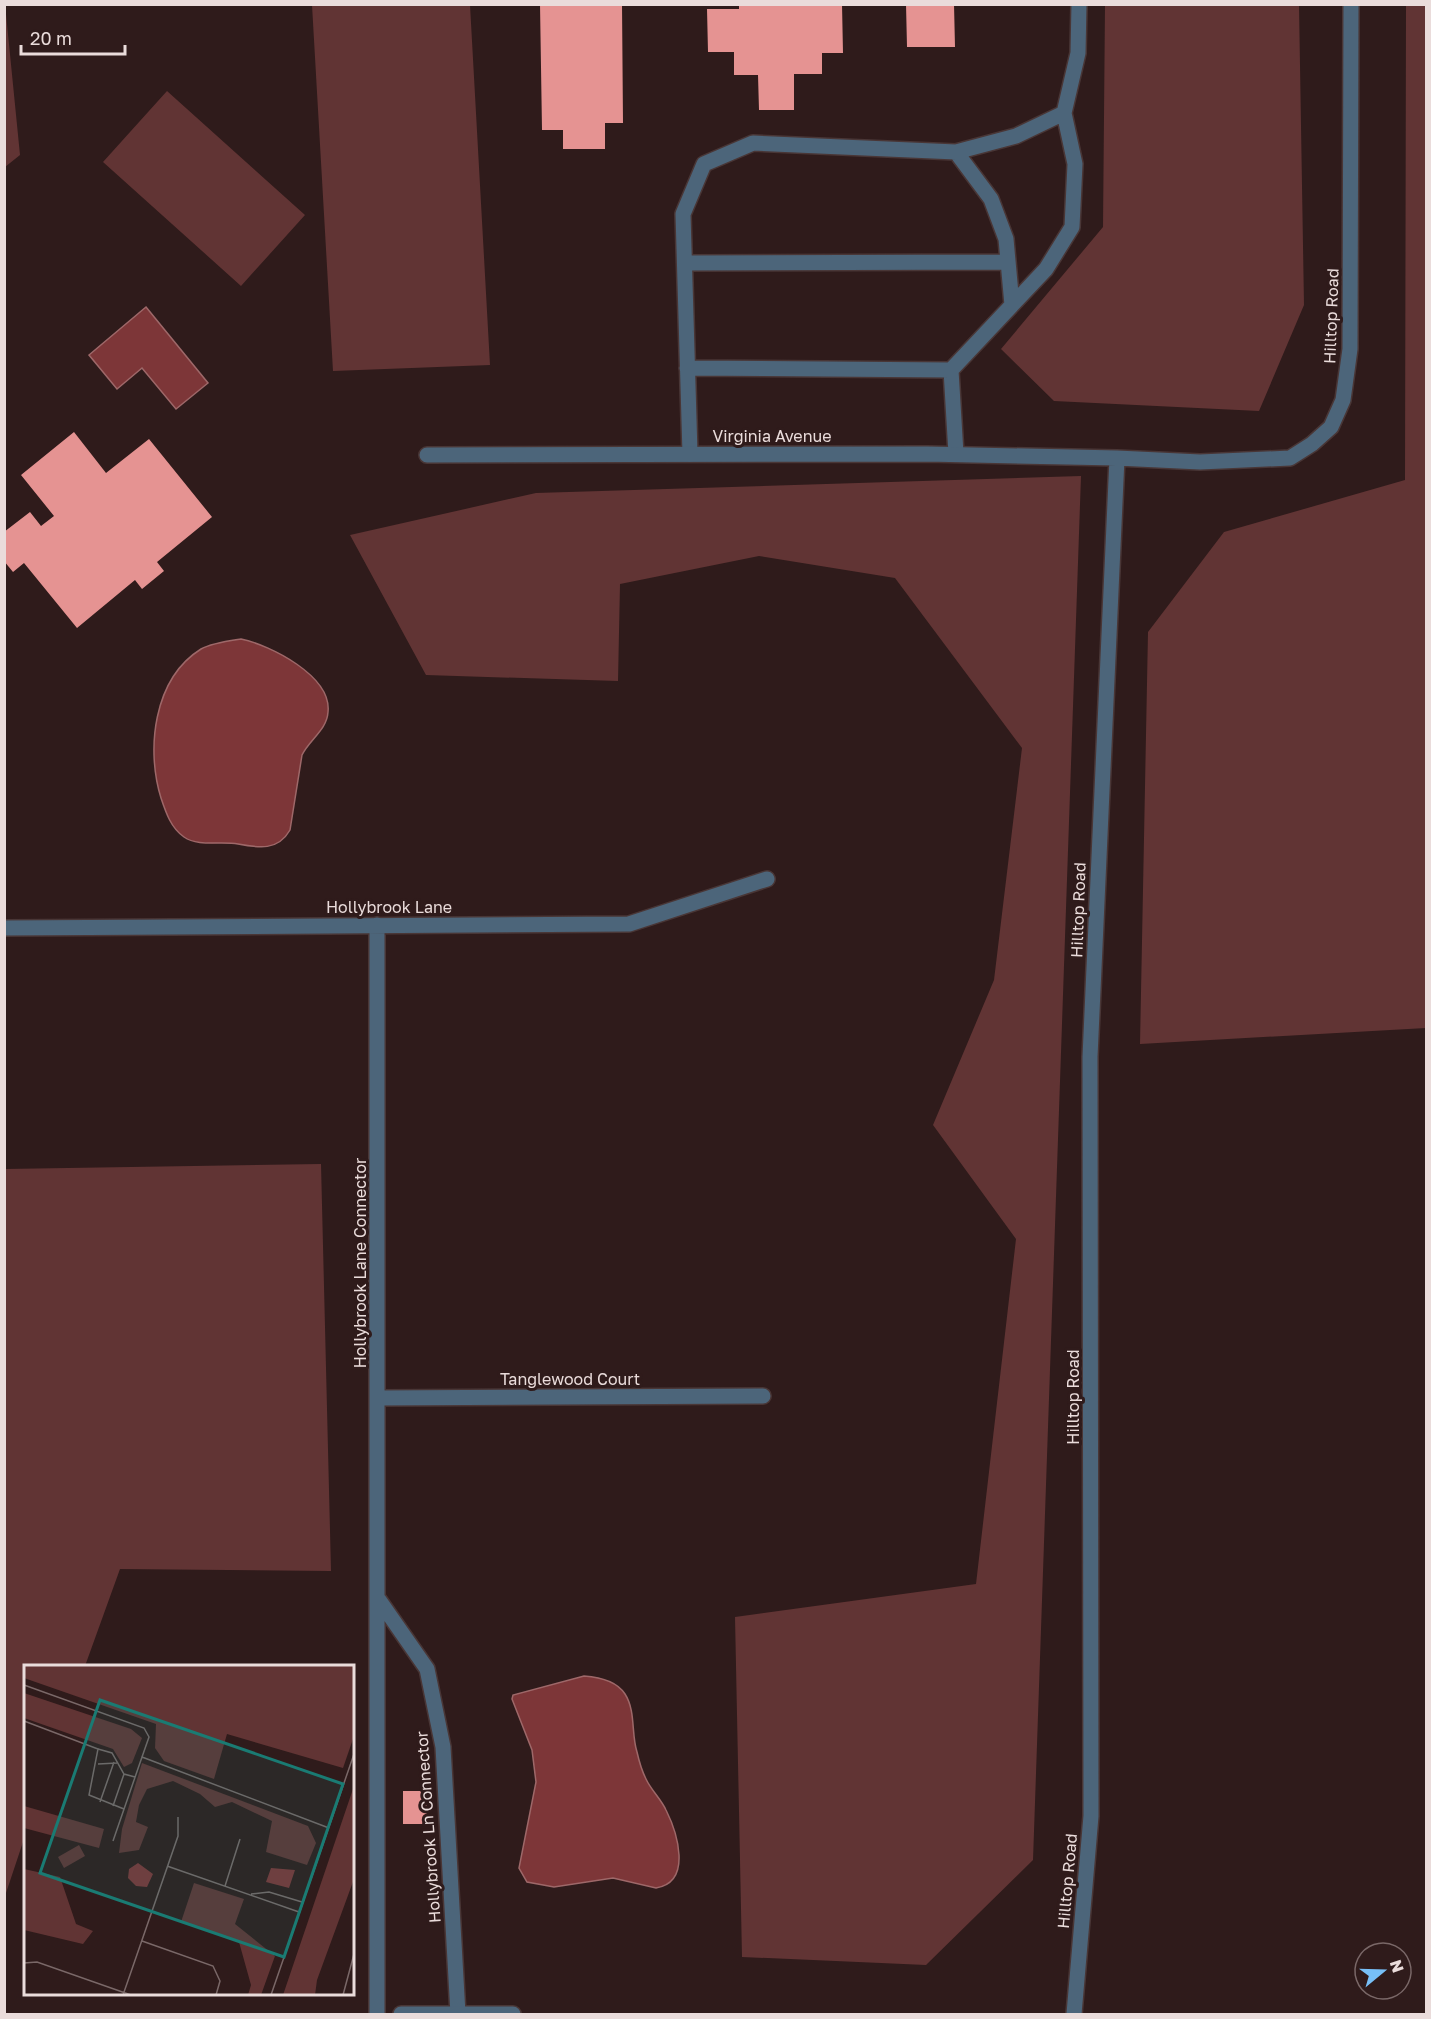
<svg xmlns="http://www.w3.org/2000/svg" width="1431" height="2019" viewBox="0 0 1431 2019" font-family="'Golos Text',sans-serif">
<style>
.green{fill:#613434}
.water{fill:#7d3638;stroke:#9e6869;stroke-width:1.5}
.building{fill:#e59392}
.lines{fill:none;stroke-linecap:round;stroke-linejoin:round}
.service-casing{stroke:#493636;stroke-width:18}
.minor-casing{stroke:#493636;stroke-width:18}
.tertiary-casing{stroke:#493636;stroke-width:18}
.service{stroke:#4c657a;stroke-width:15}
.minor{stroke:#4c657a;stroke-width:15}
.tertiary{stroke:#4c657a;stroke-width:15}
.labels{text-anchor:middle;stroke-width:6;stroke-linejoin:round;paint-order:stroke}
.street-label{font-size:16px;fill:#eadcdb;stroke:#2f1b1b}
.inset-road{fill:none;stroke:#7a6868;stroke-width:1.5}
.view{fill:#1a7b73;fill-opacity:0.15;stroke:#1a7b73;stroke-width:3}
.inset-edge{fill:none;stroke:#eadcdb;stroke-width:3}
</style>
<rect width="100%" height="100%" fill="#2f1b1b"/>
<path class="green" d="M5 4 20 155 5 167 4 5Z
M312 5H470L490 365 333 371Z
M1105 5H1299L1304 305 1259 411 1054 401 1001 349 1103 227Z
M1406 5H1426V1028L1140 1044 1148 632 1224 532 1405 480Z
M167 91 305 215 241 286 103 162Z
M1081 476 1033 1860 926 1965 742 1957 735 1617 976 1584 1016 1239 933 1125 994 980 1022 748 895 578 759 556 620 584 618 681 426 675 350 535 536 493Z
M321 1164 331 1571 120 1569 85 1666H26L25 1836 5 1896V1169Z"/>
<path class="water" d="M146 307 208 383 176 409 142 368 117 389 89 355Z
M241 639C270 645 332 676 328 712 327 730 309 740 302 755L290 830C278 851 259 848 238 844 221 841 198 847 184 837 171 828 166 813 161 798 146 750 153 679 201 649 212 643 228 641 241 639Z
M584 1676C598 1677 616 1680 625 1694 636 1711 631 1734 637 1752 639 1761 642 1771 646 1779 651 1790 661 1799 666 1810 677 1832 693 1882 656 1888L613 1878 554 1887 527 1882 519 1868 536 1782 532 1750 512 1699 513 1695Z"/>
<path class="building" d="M540 4H622L623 123H605V149H563V130H542Z
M739 4H842L843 53H822V74H794V110H759L758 75H734V52H708L707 9H739Z
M906 4H954L955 47H907Z
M74 432 106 473 149 439 212 517 157 562 164 571 142 589 135 580 77 628 24 563 13 572 4 561V532L30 512 41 526 54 516 21 475Z
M403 1791H426L427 1824H403Z"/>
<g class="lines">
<defs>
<path id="service" d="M956 152 991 199 1006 239 1012 305
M685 263 1008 262
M687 368 951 370
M690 454 683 214 704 164 753 143 956 152 1016 136 1064 113 1078 53 1079 4
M956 454 951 370 1046 269 1072 227 1075 164 1064 113"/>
<path id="minor" d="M427 455 927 454 1117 458
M4 928 629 924 767 879
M378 1398 763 1396
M379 1600 427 1669 443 1747 458 2014
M377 2014V925
M1074 2014 1091 1816 1090 1057 1117 458 1200 462 1290 458 1312 444 1331 427 1343 400 1350 349 1351 4"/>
<path id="tertiary" d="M401 2014H513"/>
</defs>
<use href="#service" class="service-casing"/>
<use href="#minor" class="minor-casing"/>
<use href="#tertiary" class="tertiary-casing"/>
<use href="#service" class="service"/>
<use href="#minor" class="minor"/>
<use href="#tertiary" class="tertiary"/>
</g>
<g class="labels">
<g class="street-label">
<text transform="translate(1331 316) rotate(-88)" y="6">Hilltop Road</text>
<text x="772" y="442">Virginia Avenue</text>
<text x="389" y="913">Hollybrook Lane</text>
<text transform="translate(1078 910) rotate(-88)" y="6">Hilltop Road</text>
<text transform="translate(360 1263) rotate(-90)" y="6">Hollybrook Lane Connector</text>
<text x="570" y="1385">Tanglewood Court</text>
<text transform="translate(1073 1397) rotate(-90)" y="6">Hilltop Road</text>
<text transform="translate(428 1827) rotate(-94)" y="6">Hollybrook Ln Connector</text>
<text transform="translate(1067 1881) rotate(-85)" y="6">Hilltop Road</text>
</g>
</g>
<g transform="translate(24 1665)">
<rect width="330" height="330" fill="#2f1b1b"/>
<path d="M0 0H330V71L319 103 203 69 190 114 140 96 131 83 132 59 0 13ZM0 28 107 64 118 73 108 98 100 102 89 84 0 53ZM118 98 284 161 292 178 283 200 242 187 248 156 208 137 191 142 176 129 149 116 123 124 115 140 112 157 124 162 115 185 95 188 98 164ZM330 121V214L293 315 291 330H259ZM0 141 80 164 75 183 0 163ZM55 180 61 191 40 203 34 192ZM0 204 36 212 52 259 69 266 59 279 0 265ZM170 218 220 234 211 259 251 291 237 330H224L227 320 215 277 157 257Z" fill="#613434"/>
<path d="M114 198 129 209 123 222 112 221 104 213 105 204ZM247 203 271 205 265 223 242 217Z" fill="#7d3638"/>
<path class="inset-road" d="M0 20 120 63 125 72 118 92 305 163M0 56 74 84 65 130 100 144M74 84 88 88 100 109 111 112M74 99 93 98M76 137 90 97M89 141 100 109M89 176 118 92M143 201 275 247M201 221 216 174M227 229 245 227 278 237M118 276 189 301 196 316 192 330M0 298 13 297 107 330M99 330 154 171V152M247 330 330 89M319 330 330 289"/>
<path class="view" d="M76 35 319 119 260 292 16 208Z"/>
<rect width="330" height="330" class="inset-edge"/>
</g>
<rect width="1431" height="2019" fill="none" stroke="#eadcdb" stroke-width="12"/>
<g transform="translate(1383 1971) rotate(71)"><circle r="28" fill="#2f1b1b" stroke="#7a6868" stroke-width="1.5"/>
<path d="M0-4.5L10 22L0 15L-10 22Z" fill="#77bff7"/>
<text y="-9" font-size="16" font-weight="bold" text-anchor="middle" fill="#eadcdb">N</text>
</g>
<path d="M21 45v9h104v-9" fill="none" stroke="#eadcdb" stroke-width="3"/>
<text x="30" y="45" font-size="18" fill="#eadcdb" stroke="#2f1b1b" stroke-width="4.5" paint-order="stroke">20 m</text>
</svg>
